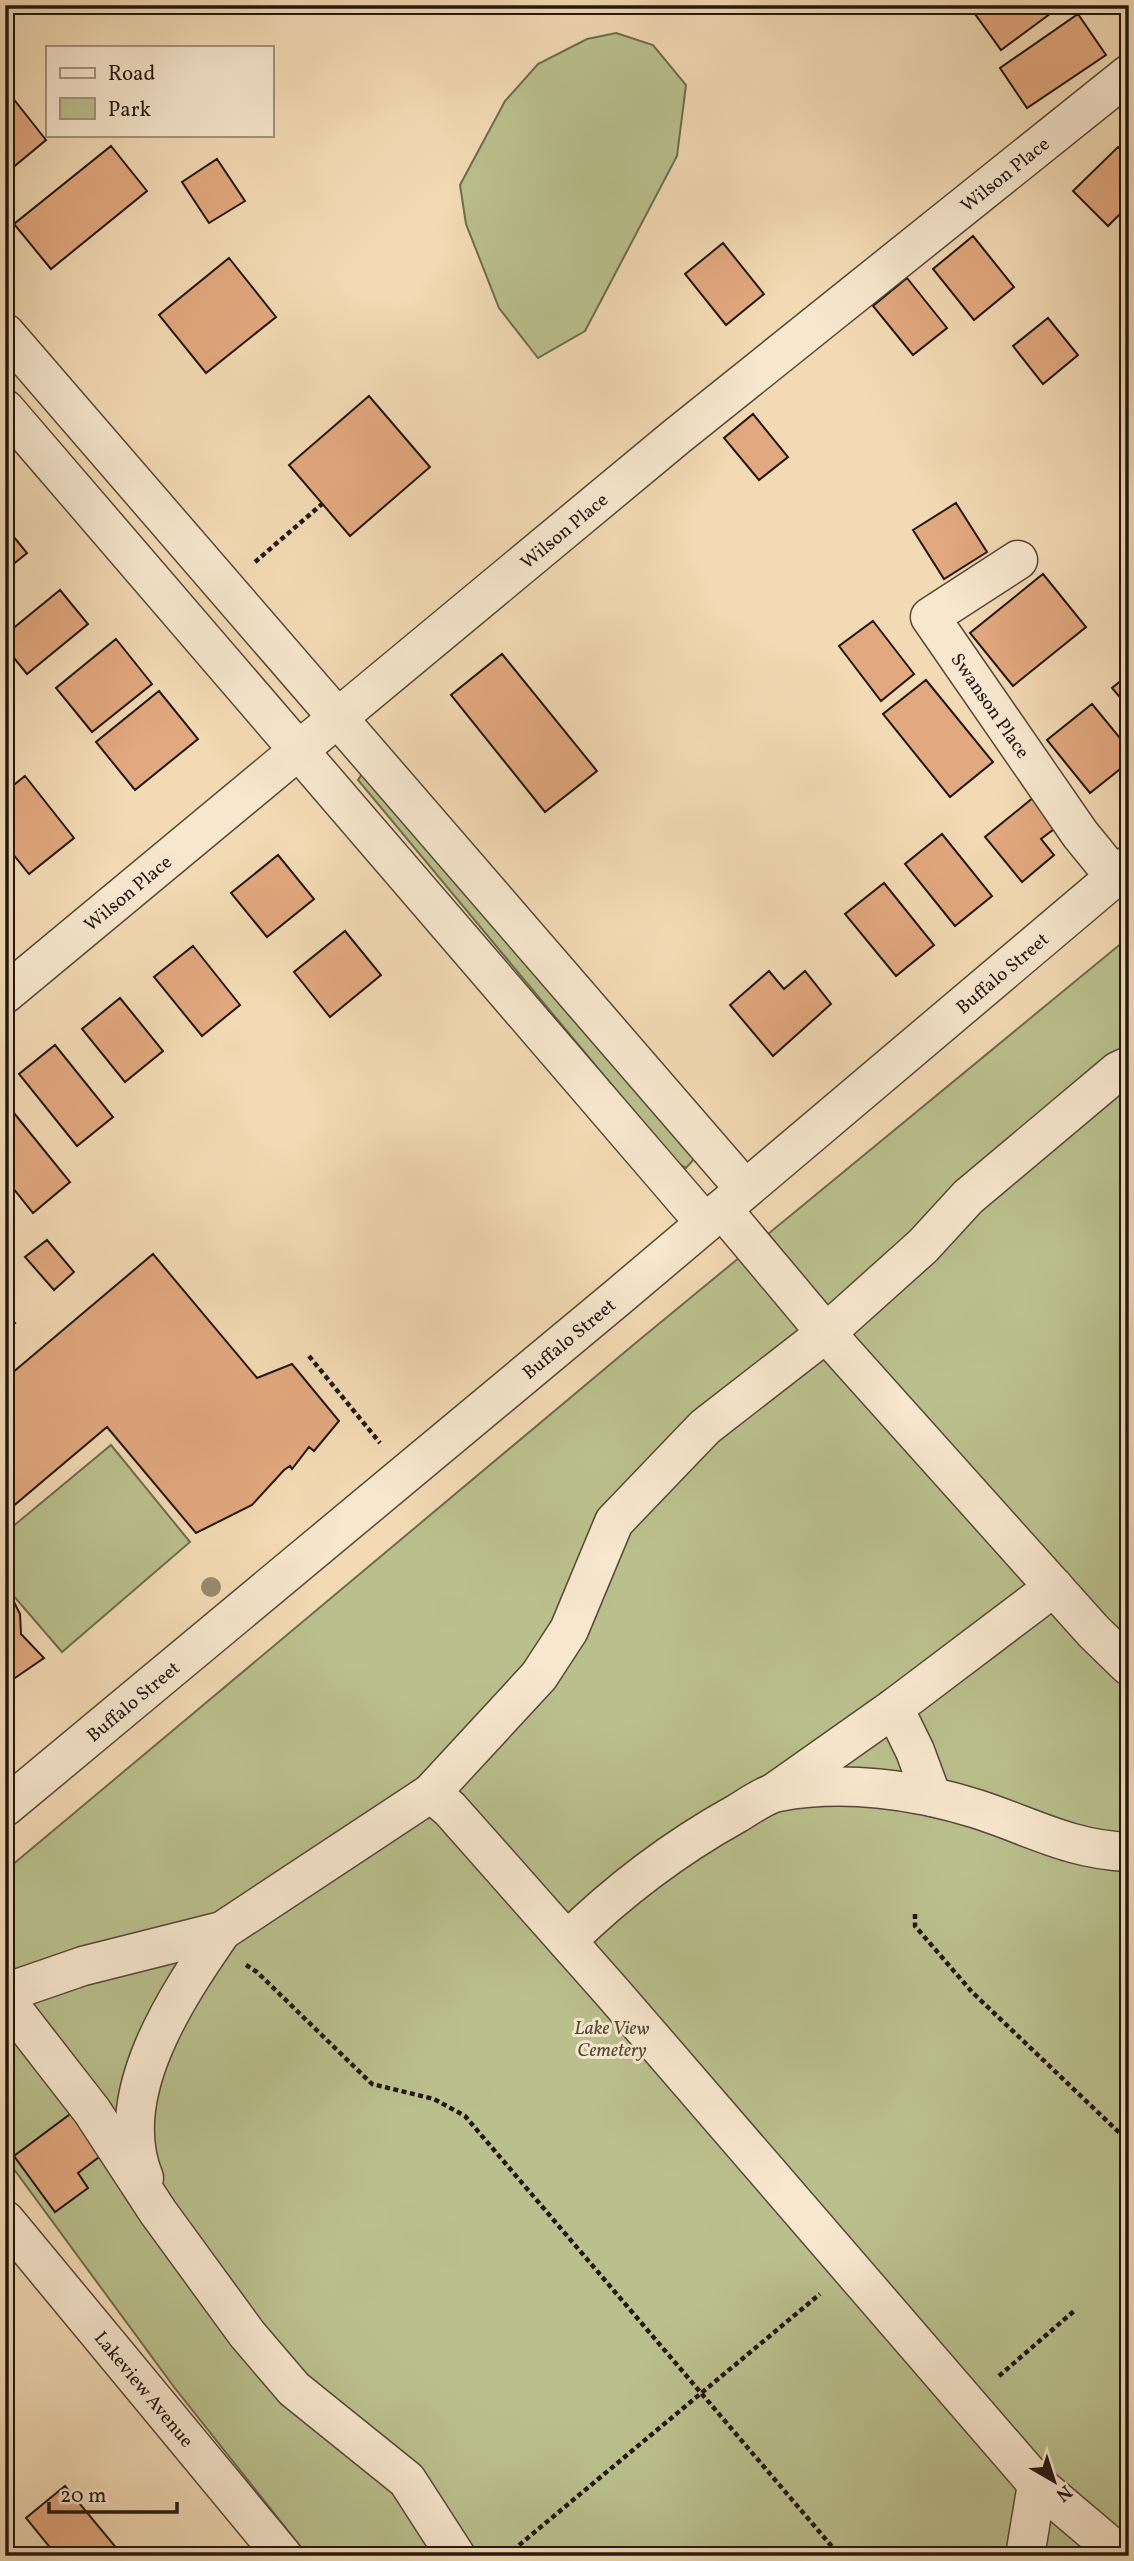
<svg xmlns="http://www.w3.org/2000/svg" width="1134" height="2561" viewBox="0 0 1134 2561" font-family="Vollkorn,serif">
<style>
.green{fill:#bac08d;stroke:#6e6c4f;stroke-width:2}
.building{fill:#e2a87f;stroke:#231711;stroke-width:2}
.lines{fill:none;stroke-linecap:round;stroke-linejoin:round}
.minor-casing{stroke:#57483a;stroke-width:41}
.path{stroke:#231711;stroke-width:4.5;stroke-dasharray:5 3.5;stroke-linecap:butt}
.minor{stroke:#f7e7ce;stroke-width:38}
.tree{fill:#998b6f}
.labels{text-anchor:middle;stroke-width:6;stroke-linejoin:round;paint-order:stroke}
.street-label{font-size:19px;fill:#231711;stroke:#f7e7ce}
.park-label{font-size:19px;font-style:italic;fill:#504a36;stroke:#f7e7ce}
</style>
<rect width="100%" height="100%" fill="#f2dab4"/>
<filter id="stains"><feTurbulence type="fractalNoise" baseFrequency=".00286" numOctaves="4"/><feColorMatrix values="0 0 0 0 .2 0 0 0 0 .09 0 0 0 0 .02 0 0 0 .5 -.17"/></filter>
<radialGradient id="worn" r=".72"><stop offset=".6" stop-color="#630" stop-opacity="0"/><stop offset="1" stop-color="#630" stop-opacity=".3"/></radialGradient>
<path class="green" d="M616 33 653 45 686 85 677 156 585 331 538 358 499 308 466 224 460 185 505 101 538 64 587 39Z
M364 771 695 1158 686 1168 676 1162 358 780Z
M1129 937V2556H308L174 2387 5 2157V1871L638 1341Z
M111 1445 190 1542 62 1652 5 1586V1533Z"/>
<path class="building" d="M972 5H1062L1001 50 970 7Z
M1078 14 1106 55 1027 108 1000 68Z
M12 97 46 140 5 174V102Z
M111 146 147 191 51 269 14 224Z
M1118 147 1129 157V205L1108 226 1073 191Z
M217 159 245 201 209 223 182 182Z
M973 236 1014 287 974 320 933 269Z
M723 243 764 294 726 325 685 274Z
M229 258 276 317 206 373 159 315Z
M907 278 947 328 913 355 873 306Z
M1048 318 1078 355 1043 384 1013 346Z
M369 396 430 467 350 536 289 465Z
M753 414 788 457 759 480 724 438Z
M956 503 987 552 944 579 913 530Z
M5 526 27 553 5 571Z
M1043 574 1086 627 1013 686 970 633Z
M60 590 88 624 27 674 5 647V635Z
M873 621 914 674 881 701 839 646Z
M116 639 152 684 92 732 56 688Z
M502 654 597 771 545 812 451 695Z
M1129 674V708L1112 688Z
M926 680 993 762 950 797 883 714Z
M159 691 198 739 135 790 96 742Z
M1092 704 1129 749V762L1090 793 1047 740Z
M25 776 74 838 29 874 5 844V792Z
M1034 797 1058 826 1041 839 1054 855 1022 882 985 837Z
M942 834 992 896 955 926 905 864Z
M278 855 314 899 267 937 231 893Z
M884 883 934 945 896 976 845 914Z
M345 931 381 975 330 1017 294 972Z
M193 946 240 1005 202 1036 154 977Z
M769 971 784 989 805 971 831 1004 773 1056 730 1005Z
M120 998 163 1051 125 1082 82 1029Z
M55 1045 113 1117 77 1146 19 1074Z
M5 1102 70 1182 33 1213 5 1178Z
M47 1240 74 1272 54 1290 25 1257Z
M153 1254 257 1378 292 1364 339 1421 314 1451 309 1447 292 1469 290 1466 284 1470 252 1505 196 1533 107 1427 5 1513V1379Z
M5 1312 15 1323 5 1330Z
M5 1593 11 1596 20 1614 21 1634 44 1658 12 1680 9 1676 5 1679Z
M73 2112 103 2154 78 2173 88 2188 55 2212 14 2156Z
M65 2486 123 2556H57L26 2518Z"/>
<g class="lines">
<defs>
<g id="minor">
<path d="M5 333 745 1189"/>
<path d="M5 409 705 1223"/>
<path id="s1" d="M1018 560 930 617 1080 834 1115 877"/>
<path id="s2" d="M5 994 676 437 1129 74"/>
<path d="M1129 1066 1118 1071 968 1197 923 1246 826 1333 1094 1632 1129 1666"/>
<path d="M894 1708 915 1751 932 1797"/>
<path d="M775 1792 894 1708 1054 1587"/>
<path d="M431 1793 539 1676 569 1630 614 1522 705 1427 826 1333 722 1209"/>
<path id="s3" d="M5 1807 618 1297 1129 865"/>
<path d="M567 1941C618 1891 673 1849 736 1814 748 1807 764 1795 778 1792 843 1780 914 1789 977 1809 1030 1826 1070 1850 1129 1852"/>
<path d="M5 1993 83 1966 222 1931 431 1793 450 1809 612 1992 1037 2484 1122 2556"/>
<path d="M5 1999 92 2111 158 2212 247 2334 294 2389 407 2480 456 2556"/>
<path d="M144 2178C110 2095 177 1996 222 1931"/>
<path id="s4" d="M5 2220 283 2556"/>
<path d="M1025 2556 1037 2484"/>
</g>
</defs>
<use href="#minor" class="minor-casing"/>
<path class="path" d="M255 562 322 504
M309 1356 380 1443
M915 1914V1926L972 1992 1129 2142
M246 1965 257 1972 372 2084 434 2099 465 2116 840 2556
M999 2376 1074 2311
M506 2556 820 2294"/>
<use href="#minor" class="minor"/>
</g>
<circle class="tree" cx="211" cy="1587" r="10"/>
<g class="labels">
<g class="street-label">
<text dy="7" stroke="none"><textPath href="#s2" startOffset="1293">Wilson Place</textPath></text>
<text dy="7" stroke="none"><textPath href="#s2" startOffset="726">Wilson Place</textPath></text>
<text dy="7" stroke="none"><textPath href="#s1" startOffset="212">Swanson Place</textPath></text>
<text dy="7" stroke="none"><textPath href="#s2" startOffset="159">Wilson Place</textPath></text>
<text dy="7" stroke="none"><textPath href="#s3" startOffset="1300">Buffalo Street</textPath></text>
<text dy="7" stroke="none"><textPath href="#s3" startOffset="733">Buffalo Street</textPath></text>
<text dy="7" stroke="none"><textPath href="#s3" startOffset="166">Buffalo Street</textPath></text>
<text dy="7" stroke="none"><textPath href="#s4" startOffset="219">Lakeview Avenue</textPath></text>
</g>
<g class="park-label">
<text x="612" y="2034">Lake View<tspan x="612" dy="22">Cemetery</tspan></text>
</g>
</g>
<rect width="1134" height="2561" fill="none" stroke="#f2dab4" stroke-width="28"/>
<rect x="7" y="7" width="1120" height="2547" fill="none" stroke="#231711" stroke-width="3.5"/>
<rect x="14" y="14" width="1106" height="2533" fill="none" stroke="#231711" stroke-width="2"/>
<rect x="46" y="46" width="228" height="91" fill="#f7e7ce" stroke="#a29482" stroke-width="2"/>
<rect x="60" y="68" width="35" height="10" fill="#f7e7ce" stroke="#a29482" stroke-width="2"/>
<text x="108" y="80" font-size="21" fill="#231711">Road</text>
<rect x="60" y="98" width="35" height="21" fill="#bac08d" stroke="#a29482" stroke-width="2"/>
<text x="108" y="116" font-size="21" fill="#231711">Park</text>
<g transform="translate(1054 2481) rotate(141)" stroke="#f7e7ce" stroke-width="5" paint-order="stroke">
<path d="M0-5L12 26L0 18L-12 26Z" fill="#231711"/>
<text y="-10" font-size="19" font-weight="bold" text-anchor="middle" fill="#231711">N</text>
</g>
<path d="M49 2502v10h128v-10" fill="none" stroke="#231711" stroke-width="3.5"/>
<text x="60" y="2502" font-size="21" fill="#231711" stroke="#f7e7ce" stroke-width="5" paint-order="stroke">20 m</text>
<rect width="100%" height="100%" filter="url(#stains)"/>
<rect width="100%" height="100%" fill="url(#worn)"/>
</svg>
